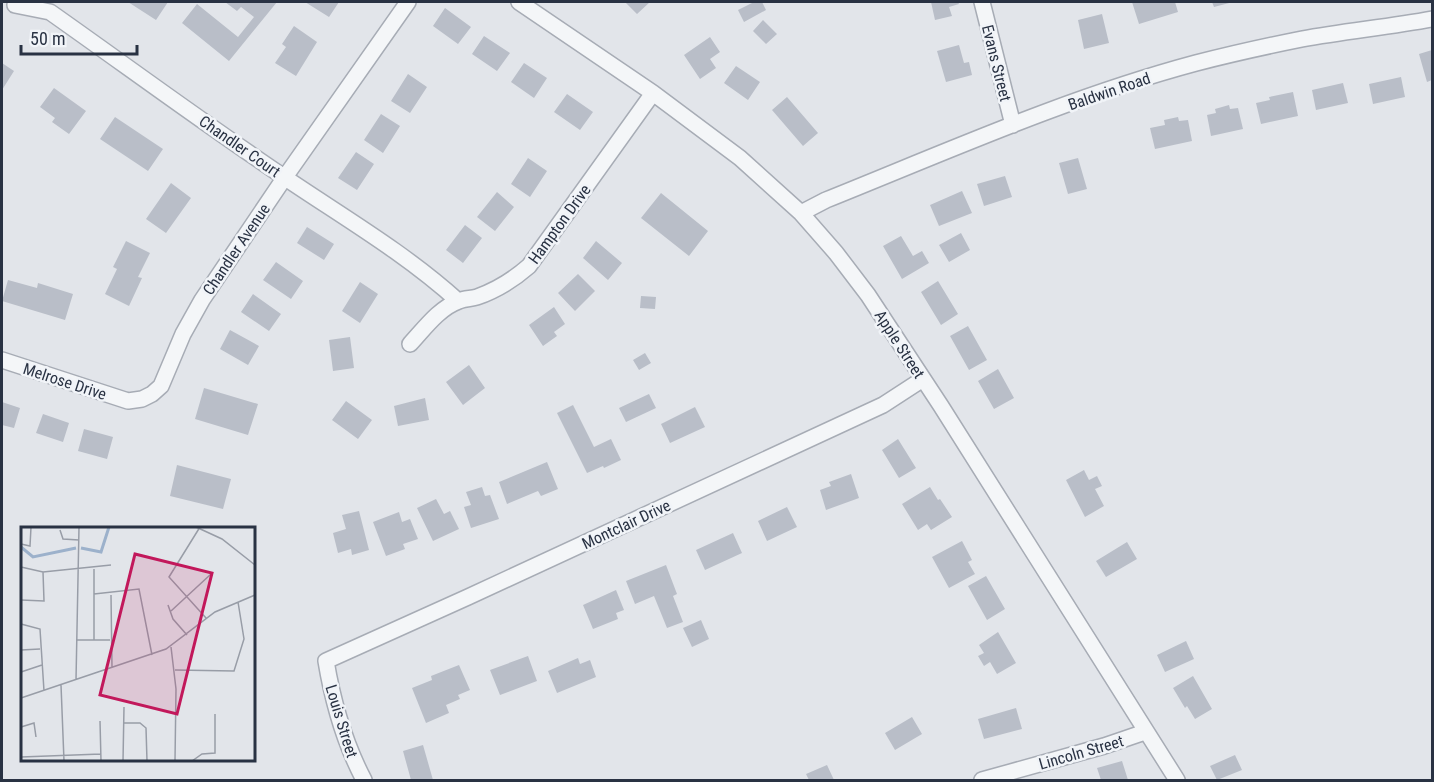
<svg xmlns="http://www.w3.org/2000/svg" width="1434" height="782" viewBox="0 0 1434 782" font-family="'Roboto Condensed',sans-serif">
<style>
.building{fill:#b9bec8}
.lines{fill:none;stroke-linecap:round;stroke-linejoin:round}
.minor-casing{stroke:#a7acb5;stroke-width:18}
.minor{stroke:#f4f6f8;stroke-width:15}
.labels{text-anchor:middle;stroke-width:5;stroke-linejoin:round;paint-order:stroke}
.street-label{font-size:16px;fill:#293243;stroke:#f1f4f8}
.inset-river{fill:none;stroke:#9cb1cb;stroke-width:3}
.inset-road{fill:none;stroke:#989da7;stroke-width:1.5}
.view{fill:#c2185b;fill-opacity:0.15;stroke:#c2185b;stroke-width:3}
.inset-edge{fill:none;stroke:#293243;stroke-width:3}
</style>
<rect width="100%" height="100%" fill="#e2e5ea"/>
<path class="building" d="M128 2H168L156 20Z
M225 2H277L229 61 182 23 197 4 238 37 254 17 241 7 237 11Z
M305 2H339L329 17Z
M625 2H650L637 14Z
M754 2H762L766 10 744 22 738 10Z
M931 2H958L959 4 949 7 952 16 935 20Z
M1132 2H1175L1178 12 1139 24Z
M1212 2H1233L1214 7Z
M445 8 471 27 458 44 433 26Z
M1102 14 1109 43 1084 49 1078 20Z
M763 20 777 34 766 44 753 31Z
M294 26 317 42 296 76 275 63 286 47 282 44Z
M484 36 510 53 497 71 472 54Z
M710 37 720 52 710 59 716 68 700 79 684 55Z
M959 45 964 63 969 62 972 75 946 82 937 51Z
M1432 50V80L1427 82 1419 54Z
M2 63 14 71 2 90Z
M524 63 547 78 534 98 511 82Z
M736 66 760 82 748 100 724 83Z
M408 74 427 87 410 113 391 101Z
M1401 77 1405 97 1373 104 1369 84Z
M1343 83 1348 103 1316 110 1312 90Z
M54 88 86 111 69 134 52 122 55 118 40 107Z
M1293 92 1298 116 1261 124 1256 103 1270 100 1269 97Z
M567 94 593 112 580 130 554 112Z
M787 97 818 133 803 146 772 110Z
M1229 105 1230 109 1238 108 1243 129 1211 136 1207 115 1216 113 1215 109Z
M381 114 400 126 383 153 364 140Z
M115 117 163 149 148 171 100 139Z
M1178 117 1179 121 1188 120 1192 141 1155 149 1150 128 1165 125 1164 120Z
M356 152 374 164 357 190 338 178Z
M528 158 547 171 530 197 511 184Z
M1078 158 1087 189 1068 194 1059 163Z
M1005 176 1012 197 984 206 977 184Z
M171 183 191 198 166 233 146 219Z
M962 191 972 213 939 226 930 205Z
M497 192 514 207 495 231 477 217Z
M661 193 708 231 689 256 641 218Z
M465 225 482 238 463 263 446 250Z
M307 227 334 244 324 260 297 243Z
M961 233 970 250 949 262 939 245Z
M901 236 913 256 922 251 929 263 902 279 883 246Z
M126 241 150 253 138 277 142 278 129 306 105 294 117 269 113 267Z
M596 241 622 263 608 280 583 258Z
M276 262 303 281 291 299 263 280Z
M578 274 595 291 575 311 558 293Z
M8 280 37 288 38 283 73 294 65 320 2 301Z
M938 281 958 314 941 325 921 292Z
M360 282 378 294 360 323 342 311Z
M253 294 281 314 269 331 241 312Z
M641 296 656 297 655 309 640 308Z
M554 307 565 324 554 332 557 336 543 346 529 325Z
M968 326 987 360 969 370 950 336Z
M230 330 259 346 248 365 220 349Z
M350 337 354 368 333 371 329 340Z
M645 353 651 363 639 370 633 360Z
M469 365 485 388 463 405 446 382Z
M998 369 1014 398 994 409 978 381Z
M204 388 258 404 248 435 195 419Z
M649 394 656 408 626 422 619 408Z
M425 398 429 420 398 426 394 406Z
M346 401 372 420 358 439 332 420Z
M2 402 20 408 14 428 2 425Z
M573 405 594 447 611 439 621 460 604 468 603 466 587 473 557 413Z
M695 407 705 427 670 443 661 424Z
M43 414 69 423 63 442 36 433Z
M84 429 113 437 107 459 78 451Z
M898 439 916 468 899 478 882 450Z
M547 462 558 489 541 496 538 491 507 504 499 482Z
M177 465 231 479 223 509 170 496Z
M1084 470 1089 480 1097 476 1102 486 1095 489 1104 506 1085 517 1066 480Z
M851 474 859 498 826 510 820 490 831 486 829 482Z
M482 487 485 496 490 495 499 519 471 528 464 507 471 505 466 492Z
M930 487 938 500 940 499 952 517 931 530 927 524 918 530 902 504Z
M436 499 444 514 450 511 459 529 433 541 417 508Z
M787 507 797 527 767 541 758 521Z
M359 511 369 550 352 555 351 549 338 553 333 533 346 529 342 515Z
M399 512 402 522 410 519 418 539 403 544 405 549 386 556 373 522Z
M733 533 742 553 705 570 696 550Z
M962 541 972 560 968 562 975 574 949 588 932 557Z
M1127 542 1137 559 1106 577 1096 561Z
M666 565 677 594 673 596 683 622 667 628 654 596 635 604 626 581Z
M986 576 1005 609 987 620 968 586Z
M616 590 624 610 616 613 618 619 593 629 583 605Z
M701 620 709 639 692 647 683 628Z
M998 632 1016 663 997 674 990 662 984 666 978 656 984 653 979 645Z
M1186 641 1194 659 1165 672 1157 655Z
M528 656 537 681 500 695 490 670Z
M578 658 580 664 590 660 596 677 557 693 548 671Z
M459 665 470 690 458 695 460 699 446 705 449 713 426 723 412 688 432 680 431 676Z
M1193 676 1212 709 1195 719 1187 706 1185 708 1173 688Z
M1016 708 1022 729 984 739 978 719Z
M912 717 922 734 895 750 885 733Z
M423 745 433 780H411L403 751Z
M1235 755 1242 770 1217 780 1210 766Z
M1122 761 1128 780H1101L1097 768Z
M827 765 834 780H809L806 774Z"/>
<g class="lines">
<defs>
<path id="minor" d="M519 2 653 93 740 158 801 213 836 253 868 295 941 406 1177 780
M982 2 1013 125
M15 5 50 12C128 67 205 124 284 177 343 217 405 253 458 301
M801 213 826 200C948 151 1069 97 1196 63 1231 54 1267 46 1302 39 1346 31 1389 27 1432 19
M410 344C424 329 439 308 459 301 465 298 471 299 477 297 497 290 513 280 529 266L653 93
M2 360 128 401 142 399 152 394 161 386 183 334 202 300 285 177 408 2
M364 780C344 742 333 703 326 661L468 597 883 405 923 379
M982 780 1104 746 1145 732"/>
</defs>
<use href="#minor" class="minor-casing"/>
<use href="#minor" class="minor"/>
</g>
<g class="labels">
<g class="street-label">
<text transform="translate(997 63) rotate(76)" y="6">Evans Street</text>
<text transform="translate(1109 91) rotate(-19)" y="6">Baldwin Road</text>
<text transform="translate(240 146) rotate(35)" y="6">Chandler Court</text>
<text transform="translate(559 224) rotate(-54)" y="6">Hampton Drive</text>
<text transform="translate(236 249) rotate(-56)" y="6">Chandler Avenue</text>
<text transform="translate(900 344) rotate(57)" y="6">Apple Street</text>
<text transform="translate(65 381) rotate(18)" y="6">Melrose Drive</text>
<text transform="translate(626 524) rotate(-25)" y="6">Montclair Drive</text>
<text transform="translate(342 721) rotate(73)" y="6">Louis Street</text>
<text transform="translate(1081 752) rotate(-16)" y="6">Lincoln Street</text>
</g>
</g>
<g transform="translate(21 527)">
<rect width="234" height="234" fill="#e2e5ea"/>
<path class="inset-river" d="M0 20 12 30 55 21M60 21 80 25 88 0"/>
<path class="inset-road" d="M175 0 201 12 234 38M179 0 148 50 185 91M39 3 42 12 58 13M0 17 9 19 10 0M0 40 22 45 90 38M73 42V113M73 67 118 62 131 128M90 68 91 141M0 73 23 74 22 45M147 78 152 92 166 108M150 84 190 47M0 97 19 102 23 164M55 113H89M150 120 155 162 154 234M0 123 19 122M154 143 213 144 223 112 217 75M0 145 21 138M55 153 58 0M40 158 43 234M0 171 145 122 194 85 234 68M79 194 80 234M102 196H119L125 201 126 234M0 200 13 196 15 210M0 230 80 227M102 234 103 180M171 234 181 227 194 226V187"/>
<path class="view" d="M114 27 191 46 156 187 79 168Z"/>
<rect width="234" height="234" class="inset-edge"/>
</g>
<rect width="1434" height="782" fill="none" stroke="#293243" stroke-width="6"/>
<path d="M21 45v9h116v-9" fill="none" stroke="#293243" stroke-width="3"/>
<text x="30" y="45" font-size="18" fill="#293243" stroke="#f1f4f8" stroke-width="4.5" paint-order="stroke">50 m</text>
</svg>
